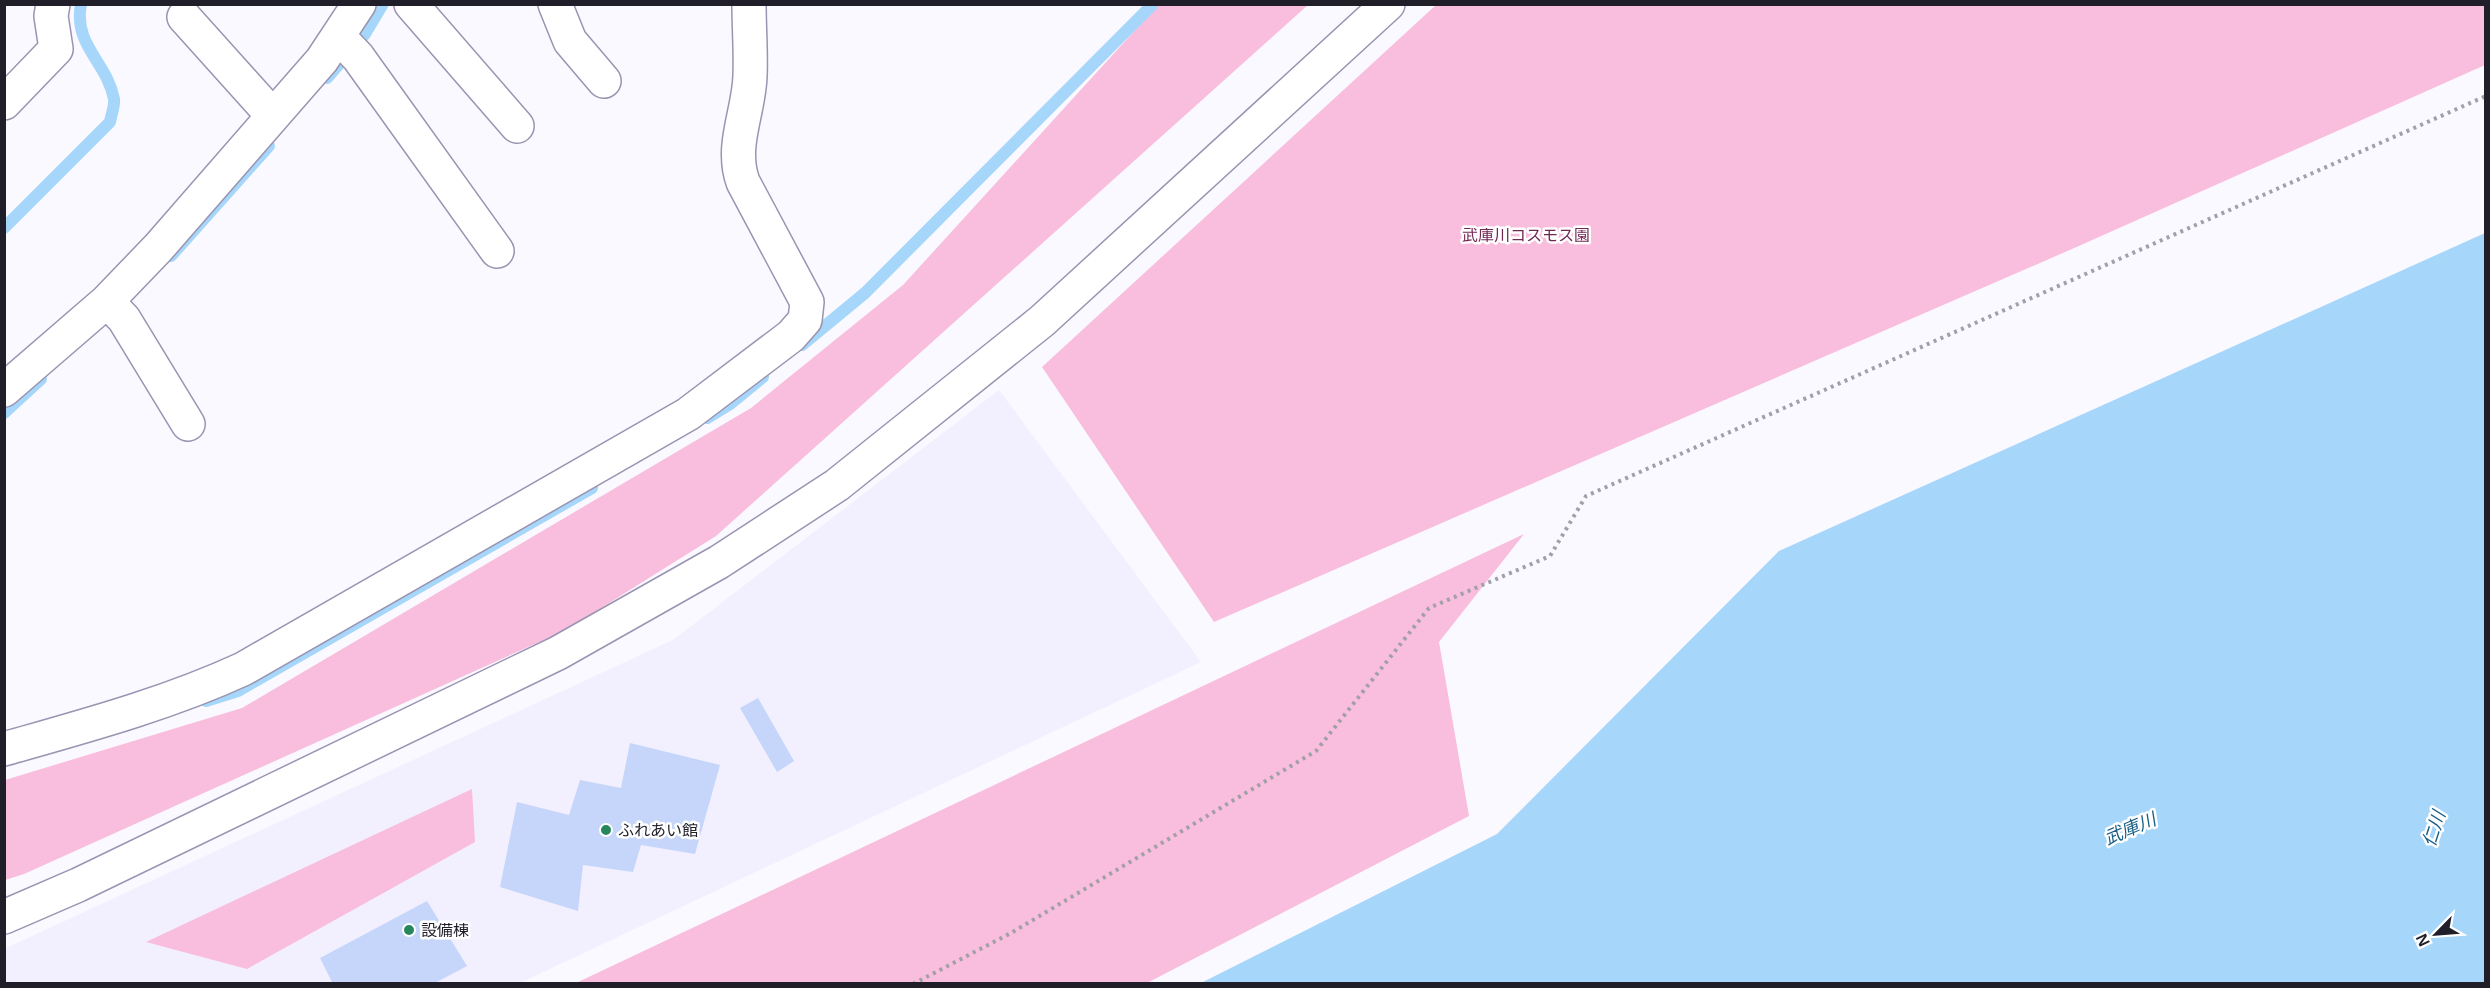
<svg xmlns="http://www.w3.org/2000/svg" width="2490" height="988" viewBox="0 0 2490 988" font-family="Helvetica,'Noto Sans JP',sans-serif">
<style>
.built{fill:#f2efff}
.green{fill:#f9bddd}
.water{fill:#a6d6f9}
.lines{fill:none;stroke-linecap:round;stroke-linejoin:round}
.stream{stroke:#a6d6f9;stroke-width:12}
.building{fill:#c6d6fa}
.minor-casing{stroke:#9994b1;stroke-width:36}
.path{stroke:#a19fa7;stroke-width:4;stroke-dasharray:3 4.5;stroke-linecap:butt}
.minor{stroke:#fff;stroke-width:33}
.poi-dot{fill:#26865e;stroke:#fff;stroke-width:2}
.labels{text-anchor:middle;stroke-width:5;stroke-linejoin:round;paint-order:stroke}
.park-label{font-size:16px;fill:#722855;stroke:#fff}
.poi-label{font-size:16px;fill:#201e29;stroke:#fff;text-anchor:start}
.water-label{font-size:18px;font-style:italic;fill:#175d86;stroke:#fff}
</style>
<rect width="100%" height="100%" fill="#faf9ff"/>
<path class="built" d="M999 390 1201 662 520 983H5L4 949 673 640Z"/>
<path class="green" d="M1158 5H1308L716 536 566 630 24 874 5 880V780L242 708 751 408 903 285Z
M1436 5H2485V65L2072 249 1214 622 1042 367Z
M1524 534 1439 642 1469 816 1147 983H576Z
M472 789 475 842 247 969 146 942Z"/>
<path class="water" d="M2485 233V983H1201L1497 834 1779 551Z"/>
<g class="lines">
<path class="stream" d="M327 78 365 34 383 4
M4 228 110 122C111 115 115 106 114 99 107 62 73 45 81 4
M171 256 269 146
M802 345 865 293 1153 4
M4 413 41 379
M707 418 730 404 763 377
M206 701 238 691 592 488"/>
</g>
<path class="building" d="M758 698 794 761 777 772 740 708Z
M630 743 720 765 695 854 641 845 633 872 583 865 578 911 500 887 517 802 569 815 580 780 621 788Z
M427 901 467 966 433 984H333L320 958Z"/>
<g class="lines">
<defs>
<path id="minor" d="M411 4 517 126
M555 4 570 41 604 81
M184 17 273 116
M338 36 358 57 497 251
M4 103 56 49 51 16 53 4
M107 301 124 319 188 424
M4 390 107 301 158 248 322 60 359 4
M4 749C85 726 167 704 243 669L688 414 791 336 805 320 807 302 743 182C730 146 749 112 750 76 751 52 749 28 749 4
M4 917 78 885 558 653 719 562 837 485 1042 321 1388 4"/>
</defs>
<use href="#minor" class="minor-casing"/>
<path class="path" d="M913 984 1011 933 1316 751 1429 608 1550 556 1586 496 2486 96"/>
<use href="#minor" class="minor"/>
</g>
<g class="poi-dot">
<circle cx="606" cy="830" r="6"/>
<circle cx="409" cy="930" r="6"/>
</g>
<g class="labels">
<g class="park-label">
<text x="1526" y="241">武庫川コスモス園</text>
</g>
<g class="poi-label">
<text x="618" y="836">ふれあい館</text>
<text x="421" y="936">設備棟</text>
</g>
<g class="water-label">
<text transform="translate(2130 829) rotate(-23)" y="6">武庫川</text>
<text transform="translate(2434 829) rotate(-72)" y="6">仁川</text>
</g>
</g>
<rect width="2490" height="988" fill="none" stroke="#201e29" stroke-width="12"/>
<g transform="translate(2436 934) rotate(245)" stroke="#ffffff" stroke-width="4.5" paint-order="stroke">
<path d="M0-4.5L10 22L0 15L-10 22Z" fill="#201e29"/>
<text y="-9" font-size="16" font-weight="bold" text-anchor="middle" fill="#201e29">N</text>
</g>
</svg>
